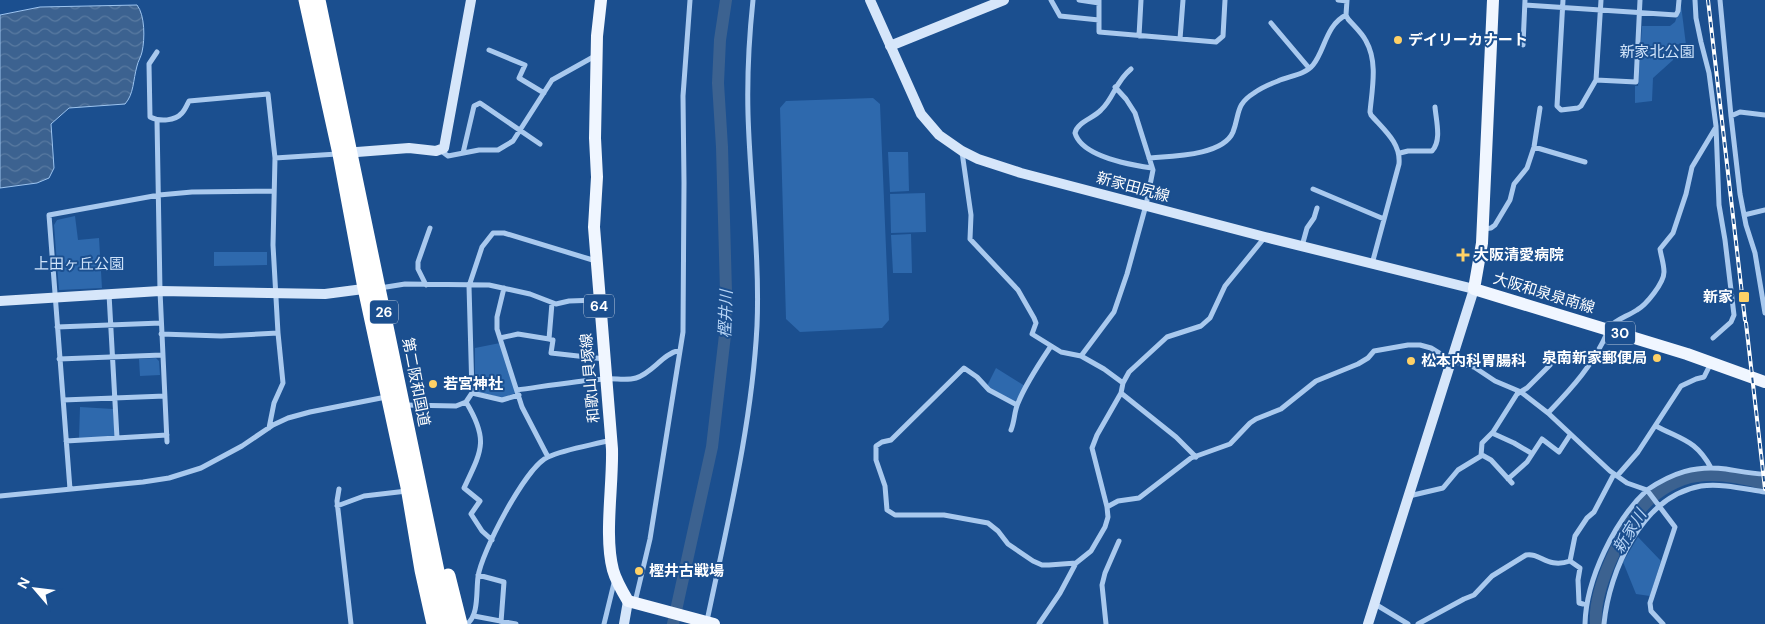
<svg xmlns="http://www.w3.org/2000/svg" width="1765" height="624" viewBox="0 0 1765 624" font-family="'DM Sans','Noto Sans JP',sans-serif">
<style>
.park{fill:#2e69ad}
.water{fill:url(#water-waves);stroke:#9cc4f0}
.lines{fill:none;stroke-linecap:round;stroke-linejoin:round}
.river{stroke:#3c6290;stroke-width:12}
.street{stroke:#a9c9ee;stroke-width:5}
.secondary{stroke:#d6e6fa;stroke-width:10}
.primary{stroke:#f0f6ff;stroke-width:12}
.highway{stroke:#fff;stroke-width:15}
.rail-casing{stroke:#fff;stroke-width:4}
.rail{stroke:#1b4f8f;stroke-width:2;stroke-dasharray:5.5;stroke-linecap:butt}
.poi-dot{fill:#ffd166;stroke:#1b4f8f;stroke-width:2}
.labels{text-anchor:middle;stroke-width:4;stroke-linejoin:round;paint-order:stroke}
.shield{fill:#1b4f8f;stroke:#bbcadd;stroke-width:1}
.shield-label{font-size:14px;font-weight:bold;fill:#fff}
.poi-label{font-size:15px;font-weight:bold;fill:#fff;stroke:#1b4f8f;text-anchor:start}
.park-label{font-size:15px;fill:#cfe3fa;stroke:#1b4f8f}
.street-label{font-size:15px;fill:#fff;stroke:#1b4f8f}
.water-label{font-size:16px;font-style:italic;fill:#b5d3f5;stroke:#1b4f8f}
</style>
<defs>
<pattern id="water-waves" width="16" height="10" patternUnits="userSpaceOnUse" patternTransform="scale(1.25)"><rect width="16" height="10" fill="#3c6290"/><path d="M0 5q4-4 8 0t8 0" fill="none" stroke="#597aa1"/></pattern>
</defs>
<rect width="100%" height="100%" fill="#1b4f8f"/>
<path class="park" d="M1681 5 1686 45 1674 44 1673 60 1653 78 1652 101 1635 103V86H1638L1642 26H1670L1675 22Z
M873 98 880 104 889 320 882 328 800 332 786 319 780 108 786 101Z
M888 152H908L909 191 890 192Z
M925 193 926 232 891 233 890 194Z
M75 216 78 240 99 238 102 288 59 290 54 225 57 220Z
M911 234 912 273H893L891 235Z
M214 252H267V265L214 266Z
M500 343 516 393 501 398 475 391V348Z
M156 358 159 361 160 375 140 376 139 359Z
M996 368 1025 386 1015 402 987 386Z
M80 407 113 409 115 436 79 439Z
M1638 537 1661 561 1650 596 1636 594 1623 562Z"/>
<path class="water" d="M137 5C145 15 145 39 142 52 141 57 138 61 137 66 133 80 134 94 125 104L69 108 51 124 54 168 49 178 37 183 0 188V15L40 7Z"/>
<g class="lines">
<path class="river" d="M673 624 712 447 725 335 726 292 722 147 718 83 720 40 726 0
M1596 624C1593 590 1621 531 1644 505 1656 492 1678 478 1697 476 1719 473 1744 478 1765 484"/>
<path class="street" d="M1051 0 1060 16 1099 20
M1079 0 1099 3
M1099 0V32L1216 42 1223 36 1225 0
M1338 0 1347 1
M1347 0 1346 15 1348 19C1354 26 1362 33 1366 41 1378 62 1372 89 1370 112L1371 115C1384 130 1401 143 1399 164L1372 264
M1563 0 1557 106 1561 110 1578 108 1581 106 1596 80 1601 0
M1695 0 1696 18 1701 42 1709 73 1716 126 1719 205 1725 240 1734 315 1731 322 1713 338
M1720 0 1731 116 1740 194 1746 225 1755 253 1765 313
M1525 5 1676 15 1678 11 1679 0
M1271 23 1309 68
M1139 36 1141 0
M1180 39 1183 0
M1523 45 1525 0
M489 50 525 65 519 78 544 93
M157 52 149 64 150 117C160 122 175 121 182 113 185 110 187 105 189 101L268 94 275 158 273 245 278 333 283 383 274 403 269 428
M1131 69C1115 82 1114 98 1101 110 1094 118 1077 122 1075 133 1082 157 1131 165 1152 168
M1596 80 1636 82 1640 0
M1731 116 1740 112 1765 115
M157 120 160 291 167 442
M1534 147 1585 162
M440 150 448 156 479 150H498L513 141 552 80 595 56
M962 152 971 215 970 239 1018 290 1034 318 1036 323 1032 334 1061 352 1081 356 1104 369 1123 383
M463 153 474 106 480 103 540 144
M1400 153 1408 151H1432C1442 141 1436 120 1435 107
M275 158 337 154
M1149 158C1171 156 1223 156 1233 132 1240 114 1235 105 1254 93 1261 88 1270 84 1278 81 1289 76 1305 75 1313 65 1325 50 1326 25 1346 15
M1313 189 1384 219
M1744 215 1765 210
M1483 229 1491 228 1495 225 1510 200 1514 184 1527 168 1534 147 1540 108
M1302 246 1307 228 1314 218 1317 208
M426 285 418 269V262L430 228
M380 288 405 284 489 285 530 294 556 304 569 301 598 300
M504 288 497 317V329L522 407 548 457
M109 294 117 438
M57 327 161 323
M1607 329C1616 319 1626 317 1637 310 1646 305 1664 283 1664 272 1664 264 1661 256 1660 249L1673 233 1686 194 1692 167 1716 127
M161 334 221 336 278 333
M500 338 518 334 549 339 553 340 551 353 605 359
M549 339 552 303
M1081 356 1114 312 1127 274 1146 205 1153 170 1135 113 1126 99 1115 87
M59 359 162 355
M517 390C546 386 576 381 605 379 615 378 626 381 636 378 653 373 662 354 680 350
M472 393 502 400 519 395
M1121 393 1176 437 1196 457
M63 400 165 396
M466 402C489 440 482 450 464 488L480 501 471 514 482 531 492 540
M405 405 456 406 466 402 472 393 469 286 482 247 493 233H504L596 261
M1017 405 989 390 977 377 964 368 891 440 882 442 876 446V460L885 486 887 510 895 515H944L988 523 998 531 1008 544 1033 561 1042 565H1049L1076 563
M1548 413C1572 388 1594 364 1608 331
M1656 426C1682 440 1696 440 1711 468
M1011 430C1015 420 1014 412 1018 403 1026 383 1039 364 1051 346
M1492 433 1514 443 1531 453
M66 441 167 435
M1482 455 1491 460 1512 483
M1617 476 1638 452 1681 386 1696 379 1704 377 1711 363
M1508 479 1527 462 1542 439 1559 452 1570 435
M70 489 49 215 159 195 192 192 274 191
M339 489 337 501 351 624
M0 496 143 482 169 478 201 468 242 446 273 425 288 418 310 412 386 397
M1409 496 1443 488 1458 470 1481 456 1482 443 1493 432 1517 394 1527 388 1550 365
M337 506 364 496 407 491
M1107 507 1118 501 1139 498 1191 458 1230 444 1250 423 1256 419 1281 409 1316 381 1358 364 1368 358 1374 351 1408 345H1420L1431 348 1452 361 1474 367 1495 381 1521 392 1548 413 1610 471 1627 483 1647 490C1672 473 1695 465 1726 469 1739 471 1752 474 1765 474
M1570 561 1580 568 1578 580 1579 603 1583 604
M478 575 504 582 501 622
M635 602 650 539 683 332 684 183 683 96 690 0
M1375 604 1408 624
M474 616 516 624
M707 621C727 525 752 424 757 326 760 255 750 184 748 114 747 76 749 38 753 0
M467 624C479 615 476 592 478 577 481 553 526 466 548 457 565 449 593 445 611 440
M604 624 614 583
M1039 624 1060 593 1076 563 1091 551 1105 527 1108 517 1107 507 1092 448 1097 435 1121 393 1123 383 1129 372 1167 337 1201 326 1210 318 1225 286 1265 237
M1106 624 1102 585 1105 573 1119 541
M1418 624 1464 599 1474 595 1492 576 1526 555C1540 552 1547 569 1570 561L1575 536 1587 518 1594 512 1614 474
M1585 624C1586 579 1615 520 1647 490L1675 527 1650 603 1651 611 1663 624
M1604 624C1609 571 1642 496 1701 486 1721 483 1745 489 1765 492"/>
<path class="secondary" d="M870 0 921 114 939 135 962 151 978 159 1021 173 1265 237 1474 289 1368 624
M890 46 1004 0
M344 153 409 148 436 151 444 148 471 0
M0 301 160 291 325 294 371 288
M624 624 628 601"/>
<path class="primary" d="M601 0 597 36 595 138 597 177 594 227 612 449C613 486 604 536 613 570 616 581 622 591 628 601L714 624
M1493 0 1482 243 1474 289 1687 354 1765 382"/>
<path class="highway" d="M306 0 340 154 365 288 408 487 422 570 434 624
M318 0 448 624
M448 576 460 624"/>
<defs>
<path id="rail" d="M1708 0 1745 320
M1746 323 1765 489"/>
</defs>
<use href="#rail" class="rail-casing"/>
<use href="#rail" class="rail"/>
</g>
<g class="poi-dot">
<circle cx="1398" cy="40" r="5"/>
<path d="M1460.5 247.5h5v5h5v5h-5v5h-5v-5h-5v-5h5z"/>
<rect x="1738" y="291" width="12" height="12" rx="2.5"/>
<circle cx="1657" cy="358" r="5"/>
<circle cx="1411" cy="361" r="5"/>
<circle cx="433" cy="384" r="5"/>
<circle cx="639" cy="571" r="5"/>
</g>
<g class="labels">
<g class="shield">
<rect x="584" y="294.5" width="30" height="23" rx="4"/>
<rect x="370" y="300.5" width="28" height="23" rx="4"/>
<rect x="1605" y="321.5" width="30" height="23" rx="4"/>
</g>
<g class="shield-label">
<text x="599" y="311">64</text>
<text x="384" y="317">26</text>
<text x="1620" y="338">30</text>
</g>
<g class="poi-label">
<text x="1408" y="45">デイリーカナート</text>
<text x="1474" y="260">大阪清愛病院</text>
<text x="1733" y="302" text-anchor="end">新家</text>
<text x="1647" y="363" text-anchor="end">泉南新家郵便局</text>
<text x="1421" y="366">松本内科胃腸科</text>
<text x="443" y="389">若宮神社</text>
<text x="649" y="576">樫井古戦場</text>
</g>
<g class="park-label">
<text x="1657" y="57">新家北公園</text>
<text x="79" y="269">上田ヶ丘公園</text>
</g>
<g class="street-label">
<text transform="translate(1133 187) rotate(15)" y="5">新家田尻線</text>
<text transform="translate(1544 293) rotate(17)" y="5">大阪和泉泉南線</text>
<text transform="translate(590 378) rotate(-95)" y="5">和歌山貝塚線</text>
<text transform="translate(416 382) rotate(79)" y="5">第二阪和国道</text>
</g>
<g class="water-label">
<text transform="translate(725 314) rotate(-88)" y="6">樫井川</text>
<text transform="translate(1629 531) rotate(-58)" y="6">新家川</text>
</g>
</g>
<g transform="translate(35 589) rotate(298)" stroke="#1b4f8f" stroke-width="4" paint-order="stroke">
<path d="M0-4L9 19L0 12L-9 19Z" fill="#ffffff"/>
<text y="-8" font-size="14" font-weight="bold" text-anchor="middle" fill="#ffffff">N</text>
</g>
</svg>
